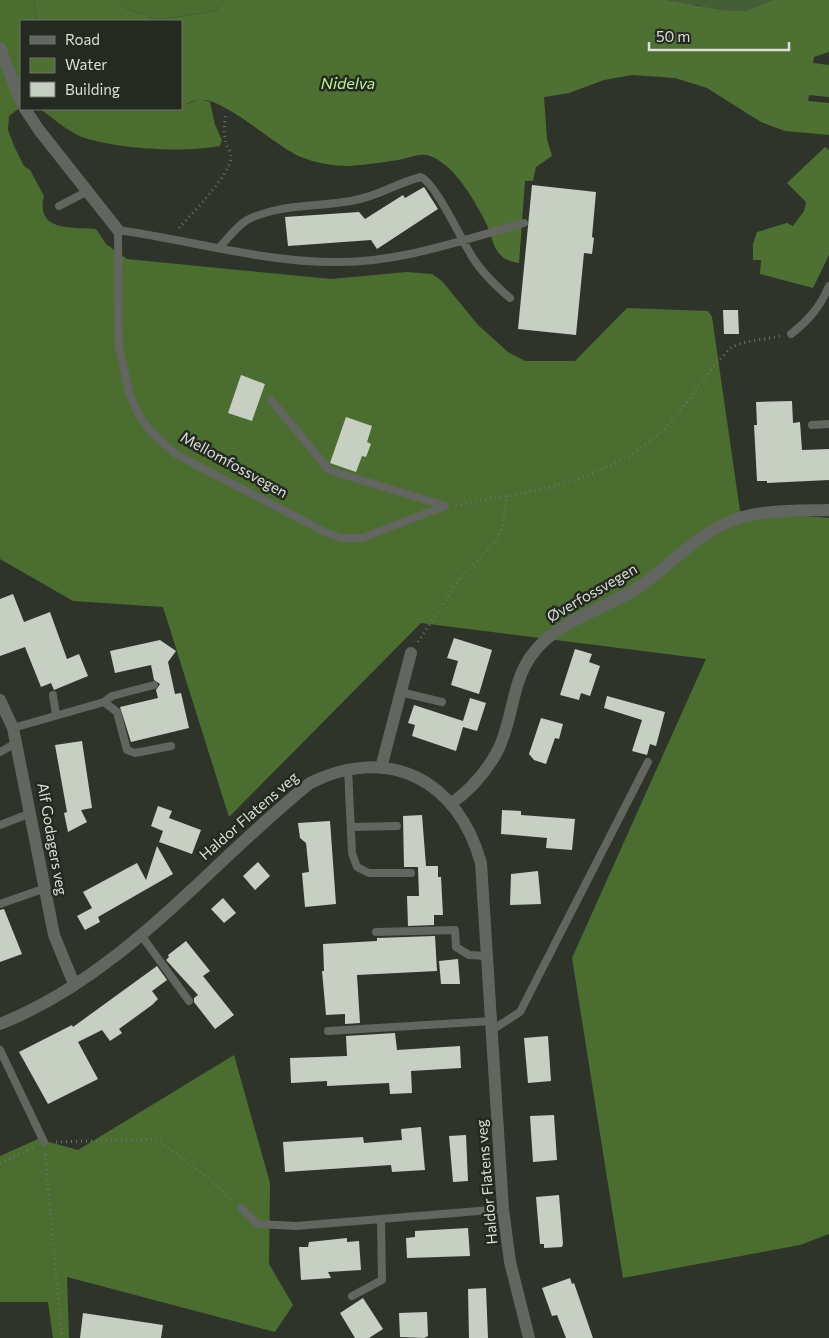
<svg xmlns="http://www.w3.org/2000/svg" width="829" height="1338" viewBox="0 0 829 1338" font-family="Commissioner,sans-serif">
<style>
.green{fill:#465e36}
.forest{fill:#4b6e30}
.water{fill:#4e7133}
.building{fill:#c7cfc2}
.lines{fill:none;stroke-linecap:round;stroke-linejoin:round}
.path{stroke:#6b7067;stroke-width:3;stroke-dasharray:1 4;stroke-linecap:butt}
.lane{stroke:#626560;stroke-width:8}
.street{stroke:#626560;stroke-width:12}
.labels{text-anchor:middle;stroke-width:5;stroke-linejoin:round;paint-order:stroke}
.street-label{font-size:15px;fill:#dbdfd8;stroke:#242a20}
.water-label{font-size:16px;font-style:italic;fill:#bef299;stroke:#242a20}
</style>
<rect width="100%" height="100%" fill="#2e342a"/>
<path class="green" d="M622 0H810L727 17 697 5 663 13Z"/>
<path class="forest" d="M0 0H34L37 21H21V107L9 116 8 130 14 146 24 166 30 170 44 196C35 232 72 227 96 229L106 244 127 259 331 279 407 272 432 274 442 281 478 325 508 352 525 361H575L627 308 708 311 712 317 740 511 829 518V1234L800 1245 623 1278 572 958 706 659 421 623 229 817 163 607 73 601 0 559Z
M119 0H224L216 11 158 20 122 7Z
M200 99 210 102 215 125 222 140 220 146C183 153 117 149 82 137 67 131 53 118 40 109H181V106Z
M234 1055 270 1183 269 1264 293 1305 275 1332 67 1277 69 1338H53L48 1302H0V1156L38 1139 78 1150Z"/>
<path class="water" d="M34 0H119L122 7 158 20 216 11 224 0H664L727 11H747L774 0H829V52L814 57 813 63 829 65V97L809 95 808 101 829 103V135L785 131 761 122 707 88 675 78 632 75 604 80 569 93 544 97 547 139 552 156 536 167 533 181H525L519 263C490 259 495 238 484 219 474 200 459 174 441 162 423 149 415 157 398 160 382 162 365 165 349 166 334 166 315 163 301 157 276 147 224 97 199 100 193 100 187 104 181 106V21H37Z
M825 147 829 150V255L813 288 760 274 761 260H753V244L757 232 787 223 793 226 804 211 806 202 787 183Z"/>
<path class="building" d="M532 185 596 192 592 237 594 238 592 254 584 253 576 335 518 329Z
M424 187 438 209 377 249 371 240 288 246 285 217 359 212 365 219 403 195 405 198Z
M723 310H738L739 334H724Z
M241 375 265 384 252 421 228 413Z
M792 401 793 423 800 422 802 450 829 449V480L767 483V481H757L754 425H757L756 402Z
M346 417 372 426 367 442 371 444 366 457 362 456 356 472 330 463Z
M13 594 24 622 50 612 67 659 79 654 88 676 54 690 51 683 41 687 25 647 0 656V599Z
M454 638 492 650 479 694 451 685 458 661 447 658Z
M160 640 176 651 168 662 175 694 181 693 189 728 131 742 120 707 158 698 156 690 160 684 154 680 151 665 115 673 110 651Z
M575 649 592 654 589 662 600 666 590 696 581 693 579 700 560 695Z
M607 696 665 712 656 746 650 744 647 755 632 751 642 720 604 708Z
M470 698 486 703 477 731 463 727 456 751 412 736 415 725 408 723 414 705 463 721Z
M541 718 563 724 559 739 555 738 546 764 534 760 529 754Z
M82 741 92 808 81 810 87 822 68 832 64 813 67 812 55 745Z
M158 806 172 811 169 818 201 830 192 854 159 842 163 831 151 826Z
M502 810 521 811V815L575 819 572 850 546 848 547 838 501 834Z
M422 815 426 866H438V877H441L443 915H434V925L408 926 407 896H419L418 867H404L403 816Z
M330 821 336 904 305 907 302 873 309 872 306 843 300 838 298 823Z
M157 846 173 874 98 917 100 922 85 930 77 916 92 908 83 892 137 863 146 880Z
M258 862 270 876 255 890 243 876Z
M538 871 541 904 510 905 511 874Z
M223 898 236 913 224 923 211 909Z
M4 909 22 954 0 962V910Z
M435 936 437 971 357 975 360 1023 345 1024V1014L326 1015 322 971H324L323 944 377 941V938Z
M186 941 210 971 203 976 234 1015 215 1029 194 1002V998L198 995 166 960 169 957 168 955Z
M458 959 460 984H441L439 961Z
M157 966 167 980 152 991 158 999 152 1005 119 1029 122 1033 110 1041 102 1030 78 1042 98 1079 48 1104 19 1052 72 1025 73 1027Z
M395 1033 397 1050 460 1046 461 1068 411 1071 412 1093 390 1094 389 1083 327 1086V1081L291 1083 290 1058 347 1056 346 1036Z
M548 1036 551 1081 528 1083 524 1038Z
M554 1115 557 1160 533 1162 530 1116Z
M421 1127 425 1170 392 1172 391 1165 285 1172 283 1142 363 1137 364 1143 402 1140 401 1129Z
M466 1135 468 1181 453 1182 449 1136Z
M559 1195 563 1244 562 1247 544 1248V1244H540L536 1197Z
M468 1228 470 1256 407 1258 406 1238 415 1237V1231Z
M347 1238V1242L359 1241 361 1270 328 1272 331 1278 301 1280 299 1247H308L309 1242Z
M570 1278 572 1284 574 1283 593 1338H566L557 1315 552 1316 542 1288Z
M486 1288 488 1338H469L468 1289Z
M363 1298 383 1329 369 1338H355L340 1313Z
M427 1312 428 1336 424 1338 400 1337 399 1313Z
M83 1313 163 1325 161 1338H80Z"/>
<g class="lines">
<path class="path" d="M179 228C192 213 230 176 231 157 231 153 229 149 227 146 223 136 224 126 226 115
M456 505C525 493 604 483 659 434 684 412 698 382 721 358 725 355 728 349 732 347 743 341 768 339 780 336
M418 642 458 581 496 541 503 524 507 496
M56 1142 157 1139 211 1180 233 1201
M45 1154 62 1338
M0 1163 33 1148"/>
<path class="lane" d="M59 206 88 191
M220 247C228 238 237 226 247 220 282 202 324 208 360 199 381 194 400 182 421 177 436 184 462 241 473 258 483 274 496 286 510 298
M791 334C809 320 820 307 829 286
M271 400 329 470 445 506
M812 425 829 424
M445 506 362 538H343L327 533 177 455 150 431 138 414 130 395 119 348 118 230C190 240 262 262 335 262 400 263 462 240 524 223
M400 692 442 702
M53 695 56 715
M104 702 117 712 127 750 135 753 171 746
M13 728 104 702 112 696 154 685
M0 752 16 743
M348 769 352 853 357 867 369 873H411
M0 825 31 813
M352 827 397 826
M0 904 43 889
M376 932 455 930 456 947 469 955 487 956
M141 935 189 1001
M492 1030 520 1012 648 762
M328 1031 492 1021
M0 1050 44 1142
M241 1208 257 1224 296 1226 503 1209
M352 1296 382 1280 381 1219"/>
<path class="street" d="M0 48 21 102
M25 109 39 130 118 230
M0 700 13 728 54 935 74 984
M381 768 411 653
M452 803C470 790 486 772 497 752 513 722 511 684 531 656 558 618 606 610 642 585 671 564 698 534 731 521 761 509 797 511 829 510
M0 1024C124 975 209 864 310 783 389 744 458 780 481 863L503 1209 510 1262 529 1338"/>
</g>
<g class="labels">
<g class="street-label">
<text transform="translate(234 465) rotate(29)" y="5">Mellomfossvegen</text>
<text transform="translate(592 593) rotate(-30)" y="5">Øverfossvegen</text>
<text transform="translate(249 816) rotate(-41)" y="5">Haldor Flatens veg</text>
<text transform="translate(52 839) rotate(80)" y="5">Alf Godagers veg</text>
<text transform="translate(487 1182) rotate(-95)" y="5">Haldor Flatens veg</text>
</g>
<g class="water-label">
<text x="348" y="89">Nidelva</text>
</g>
</g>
<rect x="20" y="20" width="162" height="90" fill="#242a20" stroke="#6d726a"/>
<rect x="30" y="36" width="25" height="8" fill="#626560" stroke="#6d726a"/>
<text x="65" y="45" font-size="15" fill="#dbdfd8">Road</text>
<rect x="30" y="58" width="25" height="15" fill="#4e7133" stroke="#6d726a"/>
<text x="65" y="70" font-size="15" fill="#dbdfd8">Water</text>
<rect x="30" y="82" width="25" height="15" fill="#c7cfc2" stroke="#6d726a"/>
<text x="65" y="95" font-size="15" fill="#dbdfd8">Building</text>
<path d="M649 42v8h140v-8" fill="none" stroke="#dbdfd8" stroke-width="2.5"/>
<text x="656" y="42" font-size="15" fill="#dbdfd8" stroke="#242a20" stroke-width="4" paint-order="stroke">50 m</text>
</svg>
